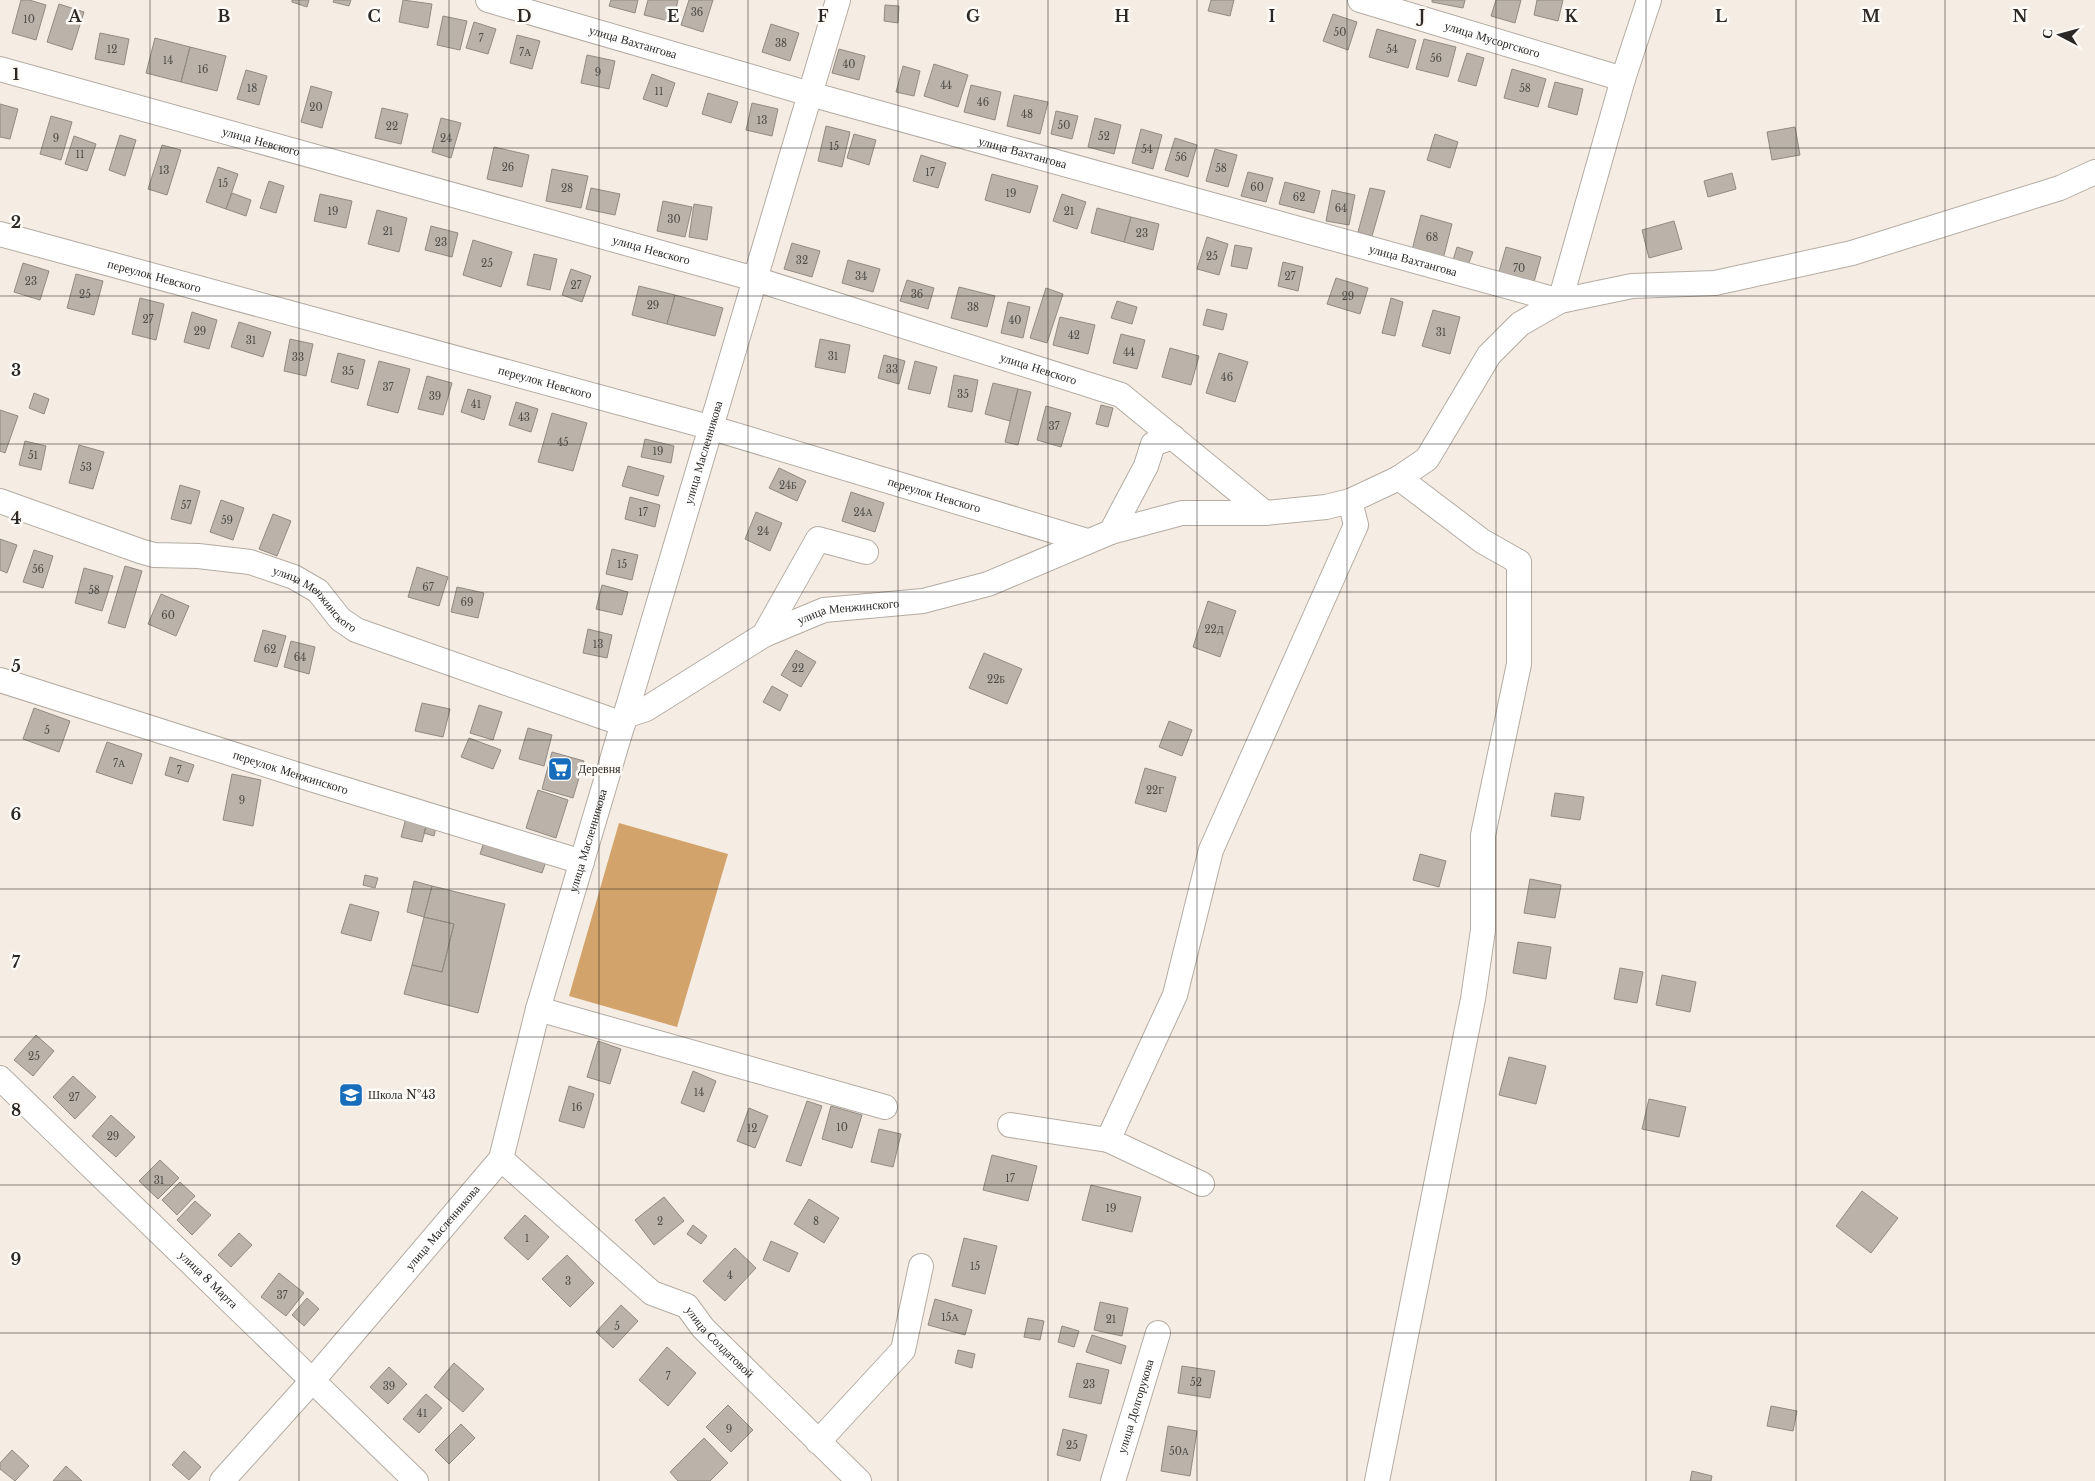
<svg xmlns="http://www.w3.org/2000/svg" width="2095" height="1481" viewBox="0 0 2095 1481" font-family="'Libre Baskerville',serif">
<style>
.forest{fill:#d2a36a}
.building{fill:#bbb3aa;stroke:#928b82}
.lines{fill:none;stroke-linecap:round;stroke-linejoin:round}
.minor-casing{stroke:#b4aca3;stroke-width:26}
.minor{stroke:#fff;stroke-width:24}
.grid{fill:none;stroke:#2b2825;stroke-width:1;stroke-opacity:0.55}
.labels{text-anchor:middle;stroke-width:5;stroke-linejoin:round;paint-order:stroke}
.number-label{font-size:10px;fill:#4f4b46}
.street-label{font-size:12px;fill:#2b2825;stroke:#fefbf7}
.poi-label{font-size:12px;fill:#2b2825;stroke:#fefbf7;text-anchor:start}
.grid-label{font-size:16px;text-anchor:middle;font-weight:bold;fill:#2b2825;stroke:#fefbf7;stroke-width:5;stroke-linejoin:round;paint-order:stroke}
</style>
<rect width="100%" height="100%" fill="#f5ece3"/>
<path class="forest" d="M619 823 728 854 677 1027 569 996Z"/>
<path class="building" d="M21 0H29L46 5 36 40 12 33Z
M292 0H309L307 7 292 2Z
M334 0H351L349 6 333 2Z
M403 0 432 4 428 28 399 22Z
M611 0H638L635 13 609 6Z
M648 0H678L673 22 644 15Z
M689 0H713L703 32 681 25Z
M1211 0H1234L1230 16 1208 11Z
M1432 0H1465L1463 8 1432 2Z
M1496 0H1521L1515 23 1491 16Z
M1537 0H1563L1558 21 1534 15Z
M59 4 84 12 72 50 47 42Z
M885 5 899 6 898 23 884 21Z
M1333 14 1357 22 1348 50 1323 41Z
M443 16 467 21 460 50 437 45Z
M474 22 496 29 488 54 466 48Z
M771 24 799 33 790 61 762 52Z
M1377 29 1416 40 1408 68 1369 57Z
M100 33 129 39 124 65 95 59Z
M517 35 540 41 532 69 510 63Z
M155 38 190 47 181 82 146 73Z
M1424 39 1456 47 1448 77 1416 69Z
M190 47 226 56 217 91 181 82Z
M839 49 865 56 859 80 832 73Z
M1467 53 1484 58 1476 86 1458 81Z
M587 55 615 61 609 89 581 83Z
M934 64 968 75 958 107 924 96Z
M903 66 920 71 914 96 896 92Z
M1512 69 1546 79 1538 107 1504 98Z
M246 70 267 76 259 105 237 99Z
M652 74 675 83 667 107 643 99Z
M1555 82 1583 89 1577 115 1548 107Z
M971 85 1001 92 995 120 964 112Z
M311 86 332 92 322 128 301 122Z
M708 93 738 102 731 123 702 114Z
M1014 95 1048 102 1040 134 1007 126Z
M752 103 778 109 772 136 746 130Z
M0 104 18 109 10 139 0 137Z
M382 108 408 114 401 144 375 138Z
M1056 111 1078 116 1072 139 1051 134Z
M51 116 72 122 61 160 40 154Z
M441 118 461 123 451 158 432 152Z
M1095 118 1121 125 1114 154 1088 147Z
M826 126 850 132 842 167 818 161Z
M1795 127 1800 155 1772 160 1767 132Z
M1141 129 1162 135 1153 169 1132 163Z
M854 134 876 140 869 165 847 158Z
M1435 134 1458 142 1450 168 1427 160Z
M120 135 136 140 125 176 109 170Z
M74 136 96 144 87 171 65 164Z
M1175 138 1197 145 1188 177 1165 170Z
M162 145 181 150 167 195 148 189Z
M494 147 529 155 522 187 487 179Z
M1215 149 1237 155 1228 187 1206 181Z
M921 155 946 163 938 188 913 181Z
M218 167 238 174 226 209 206 202Z
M552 169 588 176 581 208 546 201Z
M1248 172 1273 178 1266 202 1241 196Z
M1732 173 1736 189 1708 197 1704 181Z
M992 174 1038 186 1030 213 985 200Z
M269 181 284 186 276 213 260 208Z
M1285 182 1320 191 1314 213 1279 204Z
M591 188 620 194 615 215 586 209Z
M1370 188 1385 191 1372 236 1358 232Z
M1332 190 1355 195 1349 225 1326 221Z
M232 193 251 200 246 216 226 209Z
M320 194 352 201 346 228 314 221Z
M1062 194 1086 202 1077 229 1053 221Z
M663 201 692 207 685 237 657 231Z
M694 204 712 207 707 240 689 237Z
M1097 208 1131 217 1124 242 1091 233Z
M377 210 407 218 399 252 368 244Z
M1421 215 1452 224 1443 259 1412 250Z
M1131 217 1159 224 1153 250 1124 242Z
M1674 221 1682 249 1649 258 1642 230Z
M431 226 458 233 452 257 425 250Z
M1207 237 1228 244 1219 275 1197 269Z
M473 240 512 252 501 287 463 275Z
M792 243 820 251 812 277 784 269Z
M1235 245 1252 248 1247 269 1231 266Z
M1457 247 1473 252 1468 265 1453 260Z
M1506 247 1541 257 1532 289 1497 279Z
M534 254 557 259 550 290 527 285Z
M848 260 880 269 873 292 842 283Z
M1283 262 1303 267 1298 291 1278 286Z
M23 263 49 271 40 300 14 292Z
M571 269 591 276 582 302 562 295Z
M76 274 103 281 94 315 67 308Z
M1336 278 1368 288 1360 314 1327 304Z
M907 280 934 288 928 309 900 301Z
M639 286 675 295 667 324 632 315Z
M959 287 995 296 987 327 951 318Z
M1046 288 1063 294 1047 343 1030 338Z
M675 295 723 308 715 336 667 324Z
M140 298 164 304 156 340 132 334Z
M1391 298 1403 302 1395 336 1382 333Z
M1117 301 1137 307 1132 324 1111 318Z
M1008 302 1030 307 1023 338 1001 333Z
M1207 309 1227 314 1223 330 1203 325Z
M1433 310 1460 317 1450 354 1422 346Z
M192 312 217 320 209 349 184 342Z
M1060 317 1095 325 1088 354 1053 345Z
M239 322 271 332 263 357 231 347Z
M1121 334 1145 340 1137 369 1113 363Z
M290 339 313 344 306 376 284 371Z
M820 339 850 345 845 373 815 367Z
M1170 348 1199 356 1191 385 1162 377Z
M338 353 365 360 358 389 331 382Z
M1219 353 1248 362 1235 402 1206 393Z
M884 355 905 361 899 384 878 378Z
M379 361 410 369 398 413 367 405Z
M915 361 937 367 930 394 908 389Z
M954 375 978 380 972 412 948 407Z
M427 376 452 383 443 415 418 409Z
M993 383 1018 389 1010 421 985 414Z
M468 389 491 396 484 420 461 412Z
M1018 389 1031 392 1018 445 1005 442Z
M34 393 49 399 44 414 29 408Z
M516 402 538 409 531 432 509 425Z
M1101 405 1113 408 1108 427 1096 424Z
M1046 406 1071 413 1061 447 1037 440Z
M0 410 18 416 5 453 0 451Z
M552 413 587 423 573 471 538 462Z
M645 439 674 446 671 463 641 457Z
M25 441 46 446 41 470 19 465Z
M79 445 104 452 93 489 69 483Z
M628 466 664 476 658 496 622 486Z
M779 468 806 481 797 501 769 488Z
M180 485 200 491 191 524 171 519Z
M851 492 884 503 875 532 842 521Z
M630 497 660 505 655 527 625 519Z
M221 500 244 508 233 540 210 532Z
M756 512 782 523 770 551 745 539Z
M273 514 291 521 277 556 259 549Z
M0 539 17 545 7 573 0 570Z
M612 549 638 555 632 580 606 574Z
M34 550 53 556 43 588 23 582Z
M125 566 142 571 125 628 108 623Z
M417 567 448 577 439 606 408 597Z
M84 568 113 576 102 611 75 603Z
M602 585 628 592 622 615 596 609Z
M457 587 484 593 478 618 451 612Z
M161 594 189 606 176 636 148 624Z
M1208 601 1236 611 1220 657 1193 647Z
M588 629 612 635 607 658 583 653Z
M263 630 286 636 277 667 254 661Z
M291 641 315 647 309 674 284 667Z
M796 650 816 662 801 687 781 675Z
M984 653 1022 669 1007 704 969 688Z
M772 686 788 695 780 711 763 702Z
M422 703 450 709 443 737 415 731Z
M479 705 502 712 493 740 470 733Z
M34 708 70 721 59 752 23 739Z
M1169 721 1192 730 1182 756 1159 747Z
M528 728 552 735 544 766 519 759Z
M469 738 501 750 493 769 461 757Z
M107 742 142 754 132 784 96 772Z
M552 752 584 761 573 798 542 789Z
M170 757 194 765 188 782 165 775Z
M1145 768 1176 777 1166 812 1135 803Z
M232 774 261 780 253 826 223 820Z
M538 790 568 800 556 838 526 828Z
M1555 793 1584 797 1580 820 1551 816Z
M408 810 429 815 422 842 401 837Z
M429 815 438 818 434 836 424 833Z
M487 833 549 853 542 873 480 854Z
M1420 854 1446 861 1439 887 1413 880Z
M365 875 378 878 375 888 363 885Z
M1530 879 1561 885 1555 918 1524 913Z
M414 881 432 886 424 917 407 912Z
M432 886 505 904 478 1013 404 994 412 965 442 972 454 924 424 917Z
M350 904 379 912 371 941 341 933Z
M424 917 454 924 442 972 412 965Z
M1518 942 1551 947 1546 979 1513 973Z
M1620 968 1643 972 1637 1003 1614 999Z
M1662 975 1696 982 1690 1012 1656 1005Z
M36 1035 54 1051 33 1076 14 1060Z
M598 1041 621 1049 610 1084 587 1077Z
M1509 1057 1546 1066 1536 1104 1499 1095Z
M693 1071 716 1081 704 1112 681 1103Z
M73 1076 96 1097 75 1119 53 1097Z
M569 1086 594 1094 584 1128 559 1121Z
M1649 1099 1686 1107 1679 1137 1642 1129Z
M807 1101 822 1106 801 1166 786 1161Z
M831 1106 862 1115 852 1148 822 1139Z
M749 1108 768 1116 755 1148 737 1141Z
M111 1115 135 1137 116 1157 92 1136Z
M879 1129 901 1134 893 1167 871 1162Z
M992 1155 1037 1166 1028 1201 983 1190Z
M160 1160 179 1178 158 1199 139 1181Z
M180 1182 195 1196 177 1215 162 1200Z
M1091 1185 1141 1197 1132 1232 1082 1220Z
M1862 1191 1898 1218 1871 1253 1836 1226Z
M664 1197 684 1221 654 1245 635 1220Z
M809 1199 839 1218 824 1243 794 1224Z
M195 1201 211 1215 192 1235 177 1220Z
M525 1215 549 1237 528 1260 504 1238Z
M693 1225 707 1236 701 1244 687 1234Z
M239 1233 252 1245 231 1267 218 1255Z
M964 1238 997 1246 985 1294 952 1286Z
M771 1241 798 1253 789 1272 763 1260Z
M735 1248 756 1268 725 1301 703 1281Z
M567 1255 594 1283 570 1307 542 1279Z
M279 1273 304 1293 286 1316 261 1297Z
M307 1298 319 1309 304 1326 292 1315Z
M935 1299 972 1310 965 1335 928 1325Z
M1100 1302 1128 1308 1122 1336 1094 1330Z
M621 1305 638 1321 613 1348 596 1332Z
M1028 1318 1044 1321 1040 1340 1024 1337Z
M1062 1326 1079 1331 1074 1347 1058 1342Z
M1092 1335 1126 1346 1121 1364 1086 1352Z
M667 1347 696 1373 668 1406 639 1380Z
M958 1350 975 1354 972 1368 955 1363Z
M454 1363 484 1389 463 1412 434 1387Z
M1077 1363 1109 1370 1101 1404 1069 1397Z
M1182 1366 1215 1371 1210 1398 1178 1393Z
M389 1367 407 1384 388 1404 370 1387Z
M426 1394 442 1408 419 1433 403 1419Z
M728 1405 753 1430 731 1452 706 1427Z
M1771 1406 1797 1411 1793 1431 1767 1426Z
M461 1424 475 1438 449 1464 435 1450Z
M1168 1426 1197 1431 1190 1476 1161 1471Z
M1063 1429 1087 1435 1080 1461 1057 1455Z
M704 1438 728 1463 710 1481H678L670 1472Z
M12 1450 29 1466 15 1481 0 1469V1463Z
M184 1451 201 1467 189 1480 172 1465Z
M66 1466 82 1481H53Z
M1692 1471 1712 1476 1711 1481H1690Z"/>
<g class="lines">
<defs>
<g id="minor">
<path id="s1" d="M488 0 810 94 1560 301"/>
<path id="s2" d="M1360 0 1623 79"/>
<path id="s3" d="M0 69 755 279 1121 395 1265 513"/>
<path id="s4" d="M0 234 709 427 1087 541"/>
<path d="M1560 301 1623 79 1649 0"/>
<path id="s5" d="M0 501 140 551 154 555 198 556 250 562 294 577 318 591 340 619 356 630 623 724"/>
<path d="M1111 532 1146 466 1153 444 1173 437"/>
<path d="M764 635 818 539 866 552"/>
<path id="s6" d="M0 680 311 779 582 862"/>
<path id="s7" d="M625 716 646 709 764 635 824 610 923 601 988 584 1111 532 1182 513H1265L1326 507 1350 501 1399 478 1427 459 1489 355 1520 324 1560 301 1632 286 1715 283 1852 253 2060 188 2095 172"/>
<path d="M538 1009 885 1107"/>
<path id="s8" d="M0 1078 416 1481"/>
<path d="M1010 1125 1108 1140 1175 995 1211 850 1356 525 1350 501"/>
<path d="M1108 1140 1202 1184"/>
<path id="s9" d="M501 1159 652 1293 687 1306 703 1328 859 1481"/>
<path d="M818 1442 903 1350 921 1266"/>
<path id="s10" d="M222 1481 313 1380 501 1159 538 1009 838 0"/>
<path id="s11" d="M1113 1481 1158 1333"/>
<path d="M1377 1481 1473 999 1483 930V835L1519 664V562L1482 541 1399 478"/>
</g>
</defs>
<use href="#minor" class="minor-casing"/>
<use href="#minor" class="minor"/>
</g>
<path class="grid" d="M150 0V1481M299 0V1481M449 0V1481M599 0V1481M748 0V1481M898 0V1481M1048 0V1481M1197 0V1481M1347 0V1481M1496 0V1481M1646 0V1481M1796 0V1481M1945 0V1481M0 148H2095M0 296H2095M0 444H2095M0 592H2095M0 740H2095M0 889H2095M0 1037H2095M0 1185H2095M0 1333H2095"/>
<defs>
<symbol id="supermarket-square" viewBox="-11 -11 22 22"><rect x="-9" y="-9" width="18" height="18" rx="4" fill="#176dbb" stroke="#fefbf7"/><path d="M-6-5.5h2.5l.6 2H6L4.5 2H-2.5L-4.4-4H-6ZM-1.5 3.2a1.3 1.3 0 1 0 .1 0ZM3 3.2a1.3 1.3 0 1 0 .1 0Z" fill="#fff"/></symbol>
<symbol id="school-square" viewBox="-11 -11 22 22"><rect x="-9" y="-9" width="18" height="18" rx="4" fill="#176dbb" stroke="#fefbf7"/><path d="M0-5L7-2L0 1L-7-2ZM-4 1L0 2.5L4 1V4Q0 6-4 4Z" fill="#fff"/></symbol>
</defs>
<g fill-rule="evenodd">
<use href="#supermarket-square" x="546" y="755" width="28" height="28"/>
<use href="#school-square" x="337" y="1081" width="28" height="28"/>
</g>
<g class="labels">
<g class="number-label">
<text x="697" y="16">36</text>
<text x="29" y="23">10</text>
<text x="1340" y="36">50</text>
<text x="481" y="42">7</text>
<text x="781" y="47">38</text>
<text x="112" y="53">12</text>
<text x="1392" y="53">54</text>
<text x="525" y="56">7А</text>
<text x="1436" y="62">56</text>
<text x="168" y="64">14</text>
<text x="849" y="68">40</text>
<text x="203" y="73">16</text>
<text x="598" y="76">9</text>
<text x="946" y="89">44</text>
<text x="252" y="92">18</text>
<text x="1525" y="92">58</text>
<text x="659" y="95">11</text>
<text x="983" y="106">46</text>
<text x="316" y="111">20</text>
<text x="1027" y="118">48</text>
<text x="762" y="124">13</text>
<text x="1064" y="129">50</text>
<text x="392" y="130">22</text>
<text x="1104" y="140">52</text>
<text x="56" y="142">9</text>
<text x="446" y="142">24</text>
<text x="834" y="150">15</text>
<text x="1147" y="153">54</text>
<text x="80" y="158">11</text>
<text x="1181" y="161">56</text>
<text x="508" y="171">26</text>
<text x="1221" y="172">58</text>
<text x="164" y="174">13</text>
<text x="930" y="176">17</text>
<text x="223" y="187">15</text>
<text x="1257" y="191">60</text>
<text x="567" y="192">28</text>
<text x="1011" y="197">19</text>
<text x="1299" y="201">62</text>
<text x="1341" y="212">64</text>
<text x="333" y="215">19</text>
<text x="1069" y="215">21</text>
<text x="674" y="223">30</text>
<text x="388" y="235">21</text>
<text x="1142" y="237">23</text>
<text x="1432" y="241">68</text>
<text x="441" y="246">23</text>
<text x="1212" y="260">25</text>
<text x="802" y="264">32</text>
<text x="487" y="267">25</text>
<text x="1519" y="272">70</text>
<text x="861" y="280">34</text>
<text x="1290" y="280">27</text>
<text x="31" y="285">23</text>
<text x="576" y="289">27</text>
<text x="85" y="298">25</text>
<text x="917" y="298">36</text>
<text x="1348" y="300">29</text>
<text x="653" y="309">29</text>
<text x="973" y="311">38</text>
<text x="148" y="323">27</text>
<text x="1015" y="324">40</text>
<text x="200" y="335">29</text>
<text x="1441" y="336">31</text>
<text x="1074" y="339">42</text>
<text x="251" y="344">31</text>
<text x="1129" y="356">44</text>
<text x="833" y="360">31</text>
<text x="298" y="361">33</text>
<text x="892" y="373">33</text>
<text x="348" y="375">35</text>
<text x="1227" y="381">46</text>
<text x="388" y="391">37</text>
<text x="963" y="398">35</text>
<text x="435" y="400">39</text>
<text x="476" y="408">41</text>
<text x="524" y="421">43</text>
<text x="1054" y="430">37</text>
<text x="563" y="446">45</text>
<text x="658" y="455">19</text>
<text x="33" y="459">51</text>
<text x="86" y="471">53</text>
<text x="788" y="489">24Б</text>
<text x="186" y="509">57</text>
<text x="643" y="516">17</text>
<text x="863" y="516">24А</text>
<text x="227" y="524">59</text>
<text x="763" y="535">24</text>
<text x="622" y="568">15</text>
<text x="38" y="573">56</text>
<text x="428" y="591">67</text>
<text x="94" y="594">58</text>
<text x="467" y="606">69</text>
<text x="168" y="619">60</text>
<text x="1214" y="633">22Д</text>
<text x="598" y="648">13</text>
<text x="270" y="653">62</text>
<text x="300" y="661">64</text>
<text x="798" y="672">22</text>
<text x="996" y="683">22Б</text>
<text x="47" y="734">5</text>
<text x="119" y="767">7А</text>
<text x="179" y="774">7</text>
<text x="1155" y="794">22Г</text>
<text x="242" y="804">9</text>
<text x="34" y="1060">25</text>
<text x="699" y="1096">14</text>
<text x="74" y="1101">27</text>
<text x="577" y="1111">16</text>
<text x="842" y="1131">10</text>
<text x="752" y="1132">12</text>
<text x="113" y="1140">29</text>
<text x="1010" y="1182">17</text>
<text x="159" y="1184">31</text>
<text x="1111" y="1212">19</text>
<text x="660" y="1225">2</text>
<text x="816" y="1225">8</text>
<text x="527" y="1242">1</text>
<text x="975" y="1270">15</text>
<text x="730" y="1279">4</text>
<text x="568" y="1285">3</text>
<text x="282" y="1299">37</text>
<text x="950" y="1321">15А</text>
<text x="1111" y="1323">21</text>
<text x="617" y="1330">5</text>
<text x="668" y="1380">7</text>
<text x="1196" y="1386">52</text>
<text x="1089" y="1388">23</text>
<text x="389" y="1390">39</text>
<text x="422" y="1417">41</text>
<text x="729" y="1433">9</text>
<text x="1072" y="1449">25</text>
<text x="1179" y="1455">50А</text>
</g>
<g class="street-label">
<text dy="4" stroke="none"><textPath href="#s2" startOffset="138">улица Мусоргского</textPath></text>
<text dy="4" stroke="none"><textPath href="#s1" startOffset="151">улица Вахтангова</textPath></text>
<text dy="4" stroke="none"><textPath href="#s3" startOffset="271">улица Невского</textPath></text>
<text dy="4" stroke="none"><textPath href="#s1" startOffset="556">улица Вахтангова</textPath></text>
<text dy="4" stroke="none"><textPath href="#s3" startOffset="676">улица Невского</textPath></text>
<text dy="4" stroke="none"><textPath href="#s1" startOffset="961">улица Вахтангова</textPath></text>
<text dy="4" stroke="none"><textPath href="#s4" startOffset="160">переулок Невского</textPath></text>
<text dy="4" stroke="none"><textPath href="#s3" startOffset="1081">улица Невского</textPath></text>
<text dy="4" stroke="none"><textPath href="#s4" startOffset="565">переулок Невского</textPath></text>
<text dy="4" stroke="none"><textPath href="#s10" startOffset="1161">улица Масленникова</textPath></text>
<text dy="4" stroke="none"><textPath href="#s4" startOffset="970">переулок Невского</textPath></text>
<text dy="4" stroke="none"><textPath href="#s5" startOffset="336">улица Менжинского</textPath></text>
<text dy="4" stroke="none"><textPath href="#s7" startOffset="250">улица Менжинского</textPath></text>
<text dy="4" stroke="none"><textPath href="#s6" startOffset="305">переулок Менжинского</textPath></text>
<text dy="4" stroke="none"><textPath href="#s10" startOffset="756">улица Масленникова</textPath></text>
<text dy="4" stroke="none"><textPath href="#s10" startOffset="336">улица Масленникова</textPath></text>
<text dy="4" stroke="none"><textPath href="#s8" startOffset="290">улица 8 Марта</textPath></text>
<text dy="4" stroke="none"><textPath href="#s9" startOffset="288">улица Солдатовой</textPath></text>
<text dy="4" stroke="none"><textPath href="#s11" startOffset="78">улица Долгорукова</textPath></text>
</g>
<g class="poi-label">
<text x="578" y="773">Деревня</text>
<text x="368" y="1099">Школа №43</text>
</g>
</g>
<g class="grid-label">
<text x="75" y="22">A</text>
<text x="224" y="22">B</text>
<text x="374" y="22">C</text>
<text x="524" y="22">D</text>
<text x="673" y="22">E</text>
<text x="823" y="22">F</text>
<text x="973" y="22">G</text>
<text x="1122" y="22">H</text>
<text x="1272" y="22">I</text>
<text x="1422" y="22">J</text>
<text x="1571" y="22">K</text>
<text x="1721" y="22">L</text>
<text x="1871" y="22">M</text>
<text x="2020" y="22">N</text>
<text x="16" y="80">1</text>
<text x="16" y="228">2</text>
<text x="16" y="376">3</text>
<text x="16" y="524">4</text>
<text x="16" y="672">5</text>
<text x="16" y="820">6</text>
<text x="16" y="968">7</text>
<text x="16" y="1116">8</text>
<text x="16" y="1265">9</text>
</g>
<g transform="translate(2060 35) rotate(276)" stroke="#fefbf7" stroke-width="4" paint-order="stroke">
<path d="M0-4L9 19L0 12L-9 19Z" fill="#2b2825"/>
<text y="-8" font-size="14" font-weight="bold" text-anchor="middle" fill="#2b2825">С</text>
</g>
</svg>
